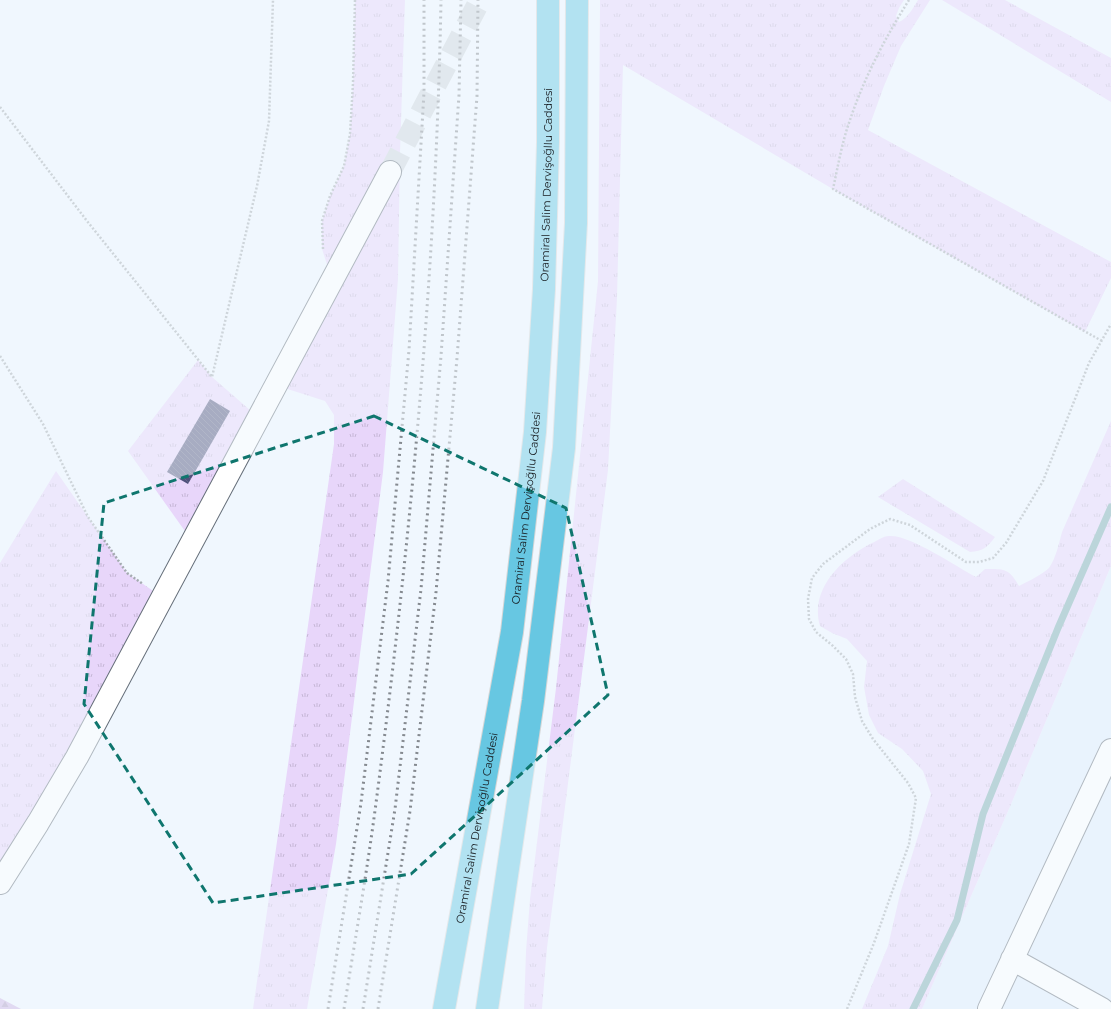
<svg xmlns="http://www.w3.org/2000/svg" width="1111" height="1009" viewBox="0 0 1111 1009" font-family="Montserrat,sans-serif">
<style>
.built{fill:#e1edfc}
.grass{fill:url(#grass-tufts)}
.forest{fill:url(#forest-firs)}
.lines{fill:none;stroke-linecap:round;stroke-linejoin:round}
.stream{stroke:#7bacaf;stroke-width:7}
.building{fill:url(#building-back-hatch)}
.minor-tunnel{stroke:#cfd6dc;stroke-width:22;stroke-dasharray:22 11;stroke-linecap:butt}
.minor-casing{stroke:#666f7a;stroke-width:24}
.major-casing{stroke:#d5d6d6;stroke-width:24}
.path{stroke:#a5abb1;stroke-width:2.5;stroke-dasharray:2 2;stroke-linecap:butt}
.minor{stroke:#fff;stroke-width:22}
.major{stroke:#67c7e2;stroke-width:22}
.rail{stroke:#858a90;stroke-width:3;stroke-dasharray:2 4;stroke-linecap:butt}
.marked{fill:none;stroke:#0f766e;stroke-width:3;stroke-dasharray:8 5;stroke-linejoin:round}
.labels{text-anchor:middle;stroke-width:4;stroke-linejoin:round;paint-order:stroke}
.street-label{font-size:11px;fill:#161a1e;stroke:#fff}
</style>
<defs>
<pattern id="grass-tufts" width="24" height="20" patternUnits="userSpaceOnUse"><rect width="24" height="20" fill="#e8d6fa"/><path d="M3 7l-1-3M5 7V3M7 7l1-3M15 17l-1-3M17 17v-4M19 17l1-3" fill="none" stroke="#c6b7d6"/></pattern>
<pattern id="forest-firs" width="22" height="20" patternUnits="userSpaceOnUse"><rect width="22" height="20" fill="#ceb6e4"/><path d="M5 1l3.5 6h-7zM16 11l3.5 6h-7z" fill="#b09cc3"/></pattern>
<pattern id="building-back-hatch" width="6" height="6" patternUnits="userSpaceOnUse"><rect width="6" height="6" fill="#4f517b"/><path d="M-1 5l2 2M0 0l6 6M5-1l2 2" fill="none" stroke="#646688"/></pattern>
</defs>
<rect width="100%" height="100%" fill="#f0f7fe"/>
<path class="built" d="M1111 566V1009H922L1012 802Z"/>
<path class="grass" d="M355 0H405L400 153 398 279 383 472 336 844 307 1009H253L334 444V415L325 401 275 385 332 280 322 249V221L330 196 344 166 350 134 353 83Z
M600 0H904L899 8 896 16 899 22C908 18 913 8 918 0H930L901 46 884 86 868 130 1111 262V278L1085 332 848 198 623 65 617 298 608 470 547 948 542 1009H524L526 951 530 899 556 688 598 281Z
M942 0H1005L1111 58V102Z
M198 360 212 377 258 417 192 541 128 451Z
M1111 421V566L1012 802 922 1009H862L888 946 900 894 931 794 923 771 902 749 878 733 869 715 864 687 867 661 847 639 832 633 820 626C809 589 842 558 872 543 877 541 883 536 889 536 909 534 957 567 976 577L985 569C1004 569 1009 568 1019 586 1027 582 1043 574 1049 568 1056 558 1059 543 1062 532Z
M56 471 127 573 162 597 0 883V563Z
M903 479 995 537C987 548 983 551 970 552L878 497Z"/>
<path class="forest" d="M0 998 21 1009H0Z"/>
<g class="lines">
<path class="stream" d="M913 1009 957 920 983 814 1058 628 1111 507"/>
</g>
<path class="building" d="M210 399 230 411 188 484 167 472Z"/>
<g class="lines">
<path class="minor-tunnel" d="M390 172 480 0"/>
<defs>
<path id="minor" d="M0 883 38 823 77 757 390 172
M1012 959 1102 1009
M989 1009 1111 750"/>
<g id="major">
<path id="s1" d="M444 1009 512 632 535 432 544 289 548 142V0"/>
<path d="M487 1009 533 701 564 448 576 223 577 0"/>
</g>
</defs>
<use href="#minor" class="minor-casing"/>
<use href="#major" class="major-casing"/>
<path class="path" d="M909 0C885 38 864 78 850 120 842 142 838 166 833 189L1102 341
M0 107 87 221 212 377 257 186 269 121 273 0
M323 249 322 221 330 196 344 166 350 134 353 83 355 0
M0 356 43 424 88 517 127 573 143 584
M847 1009 874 943 909 844 916 798 908 783 873 739 862 721 855 697 853 674 846 659 833 646 816 632 809 619 808 599 812 578 823 564 870 529 890 519 910 525 966 562H979L993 558 1006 543 1043 481 1089 363 1111 324"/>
<use href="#minor" class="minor"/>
<use href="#major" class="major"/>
<path class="rail" d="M328 1009 361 803 388 581 409 350 424 92V0
M344 1009C355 940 367 872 376 803 411 536 436 268 441 0
M363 1009 395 809 421 589 441 356 459 95 461 0
M378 1009 410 811 436 592 457 358 477 96 478 0"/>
</g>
<path d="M0 0H1111V1009H0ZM374 416 566 508 608 695 411 874 213 903 84 704 104 503Z" fill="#f0f7fe" fill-opacity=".55" fill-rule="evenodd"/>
<path class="marked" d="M374 416 566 508 608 695 411 874 213 903 84 704 104 503Z"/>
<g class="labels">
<g class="street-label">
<text dy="4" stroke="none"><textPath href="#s1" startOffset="832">Oramiral Salim Dervişoğllu Caddesi</textPath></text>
<text dy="4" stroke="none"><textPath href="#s1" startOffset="508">Oramiral Salim Dervişoğllu Caddesi</textPath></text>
<text dy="4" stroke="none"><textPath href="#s1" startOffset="184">Oramiral Salim Dervişoğllu Caddesi</textPath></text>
</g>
</g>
</svg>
